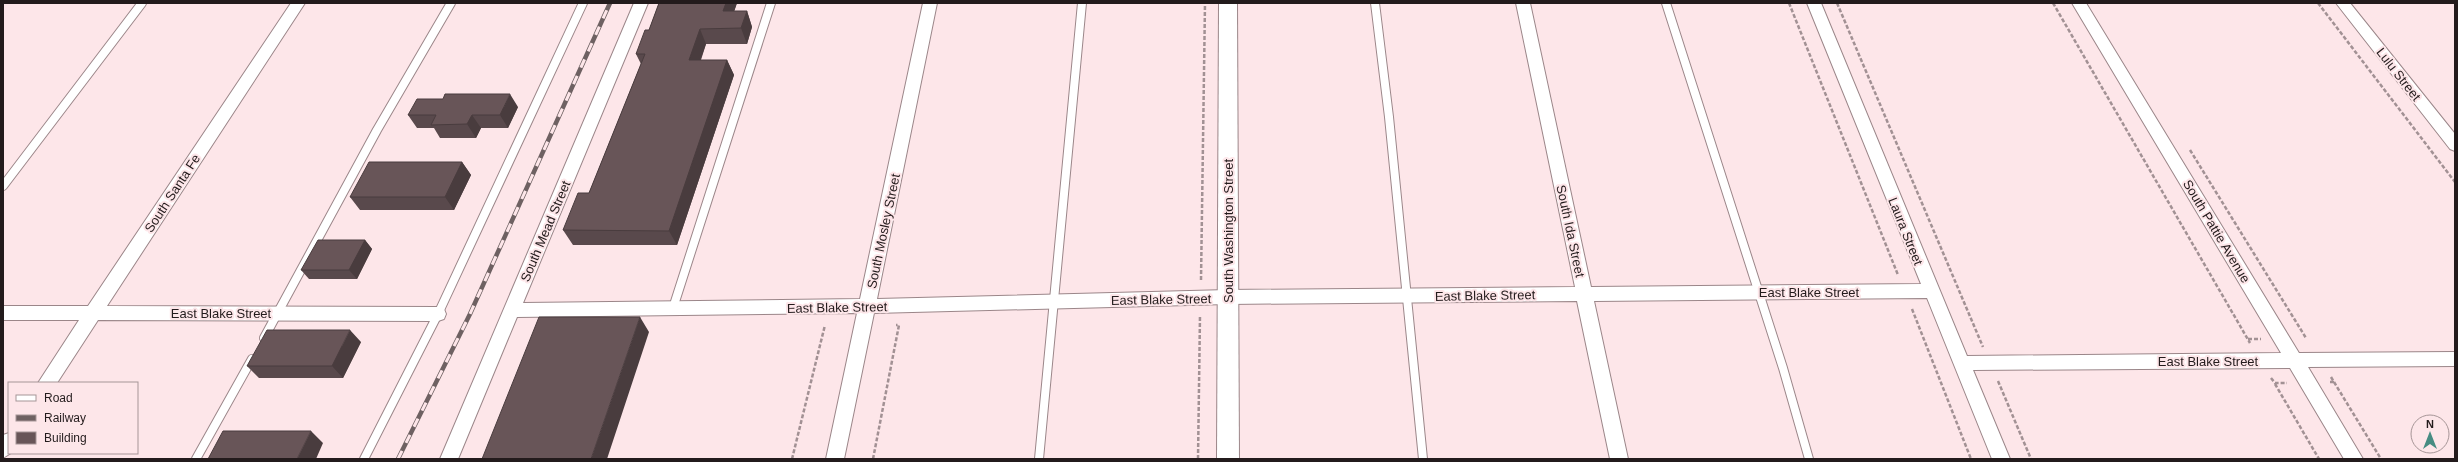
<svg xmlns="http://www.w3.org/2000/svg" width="2458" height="462" viewBox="0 0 2458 462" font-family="Helvetica,sans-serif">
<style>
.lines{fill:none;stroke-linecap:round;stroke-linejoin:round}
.service-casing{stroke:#9b8689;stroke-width:10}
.minor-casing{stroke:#9b8689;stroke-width:2}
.tertiary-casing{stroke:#9b8689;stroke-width:2}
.path{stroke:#a29194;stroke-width:2.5;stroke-dasharray:4 2;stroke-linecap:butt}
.service{stroke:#fff;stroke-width:8}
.minor{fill:#fff;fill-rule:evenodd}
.tertiary{fill:#fff;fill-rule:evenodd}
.rail-casing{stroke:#6e6162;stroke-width:4.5}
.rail{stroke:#fde6e9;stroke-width:3;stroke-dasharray:9;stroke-linecap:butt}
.wall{fill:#59494c}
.shaded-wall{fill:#493c3e}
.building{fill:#685558;stroke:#493c3e}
.labels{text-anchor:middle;stroke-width:4;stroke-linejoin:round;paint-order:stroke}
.street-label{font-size:13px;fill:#231b1c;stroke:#fde6e9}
</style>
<rect width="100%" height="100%" fill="#fde6e9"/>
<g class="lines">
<defs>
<path id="service" d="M1375 3 1389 117 1423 459
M1666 3 1783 368 1809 459
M3 186 142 3
M673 308 771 3
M264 338 377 130 451 3
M196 459 252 359
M364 459 438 314 583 3
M1039 459 1082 3"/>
<path id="minor" d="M291 3H305L107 306 438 307 444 309 446 314 444 319 438 321 98 320 57 383H38L79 320H3V306H88Z
M634 3H648L523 303 860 299 923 3H937L877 299 1228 290 1575 287 1516 3H1530L1591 287 1921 284 1807 3H1821L1967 356 2281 353 2072 3H2086L2299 353 2455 352V366L2308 367 2363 459H2344L2290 368 1973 370 2010 459H1992L1927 298 1594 301 1628 459H1610L1577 301 1228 304 874 313 844 459H826L857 313 517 317 458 459H440Z
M2336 3H2350L2455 134V151L2450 149Z
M9 433V453H11L3 458V435Z"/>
<path id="tertiary" d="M1219 3H1237L1239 459H1217Z"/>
</defs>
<use href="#service" class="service-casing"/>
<use href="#minor" class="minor-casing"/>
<use href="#tertiary" class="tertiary-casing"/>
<path class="path" d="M1789 3 1898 275
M1837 3 1983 347
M2053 3 2250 343
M2318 3 2455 182
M2190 150 2306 338
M1201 280 1205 3
M1912 309 1971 459
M2248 339H2261
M2271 378 2275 383H2287
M1998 381 2031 459
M2330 382H2334L2331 377
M2334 382 2381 459
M2275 384 2319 459
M792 459 825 325
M873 459 899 325H896
M1198 459 1200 315"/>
<use href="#service" class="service"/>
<use href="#minor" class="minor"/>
<use href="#tertiary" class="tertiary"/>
<defs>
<path id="rail" d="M398 459 470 314 610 3"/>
</defs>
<use href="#rail" class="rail-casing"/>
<use href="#rail" class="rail"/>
</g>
<path class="wall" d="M659 3H737L734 11H747L752 27 747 44H706L701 60H727L734 75 677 245H573L563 230 589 193 641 64 636 54 649 30Z
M518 107 508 128H481L476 138H440L434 128H417L408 115Z
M462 162 471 175 454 210H360L350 197Z
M365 240 372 249 357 279H309L301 270Z
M361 342 343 378H259L247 366Z"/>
<path class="shaded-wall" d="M726 3H737L729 27 723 11Z
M747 11 752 27 747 44 741 28Z
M700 29 706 44 695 75 689 60Z
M727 60 734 75 677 245 669 231Z
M510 94 518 107 508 128 500 115Z
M472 115 481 128 476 138 467 124Z
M462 162 471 175 454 210 445 197Z
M365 240 372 249 357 279 349 270Z
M640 317 649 332 607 459H591Z
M350 330 361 342 343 378 332 366Z
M311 431 323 443 316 459H297Z"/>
<path class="building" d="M659 3H726L723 11H747L741 28 700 29 689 60H727L669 231 563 230 578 193H589L645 54H636L645 30H649Z
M445 94H510L500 115H472L467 124 431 125 436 115H408L417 99H443Z
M369 162H462L445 197H350Z
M318 240H365L349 270H301Z
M539 317H640L591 459H482Z
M267 330H350L332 366H247Z
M223 431H311L297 459H208Z"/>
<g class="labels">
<g class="street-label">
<text transform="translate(2399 74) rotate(52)" y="5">Lulu Street</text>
<text transform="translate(172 193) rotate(-57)" y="5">South Santa Fe</text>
<text transform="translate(545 231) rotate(-67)" y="5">South Mead Street</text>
<text transform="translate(883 231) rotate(-78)" y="5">South Mosley Street</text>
<text transform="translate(1228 231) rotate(-90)" y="5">South Washington Street</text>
<text transform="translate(1571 231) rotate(78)" y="5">South Ida Street</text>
<text transform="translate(1906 231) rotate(68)" y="5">Laura Street</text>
<text transform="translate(2217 231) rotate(59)" y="5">South Pattie Avenue</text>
<text x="1809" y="297">East Blake Street</text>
<text transform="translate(1485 295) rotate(-1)" y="5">East Blake Street</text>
<text transform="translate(1161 299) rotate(-1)" y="5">East Blake Street</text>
<text transform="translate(837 307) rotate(-1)" y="5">East Blake Street</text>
<text x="221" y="318">East Blake Street</text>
<text x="2208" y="366">East Blake Street</text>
</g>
</g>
<rect width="2458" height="462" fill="none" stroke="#231b1c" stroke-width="8"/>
<rect x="8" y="382" width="130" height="72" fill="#fde6e9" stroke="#a69597"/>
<rect x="16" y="395" width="20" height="6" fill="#ffffff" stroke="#a69597"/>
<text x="44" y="402" font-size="12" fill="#231b1c">Road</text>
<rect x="16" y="415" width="20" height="6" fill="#6e6162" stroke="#a69597"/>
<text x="44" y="422" font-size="12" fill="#231b1c">Railway</text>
<rect x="16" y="432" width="20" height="12" fill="#685558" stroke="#a69597"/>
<text x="44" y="442" font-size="12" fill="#231b1c">Building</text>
<g transform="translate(2430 434)"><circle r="19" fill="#fde6e9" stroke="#a69597"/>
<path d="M0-3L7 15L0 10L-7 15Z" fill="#478c82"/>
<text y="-6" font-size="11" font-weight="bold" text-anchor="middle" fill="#231b1c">N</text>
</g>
</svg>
